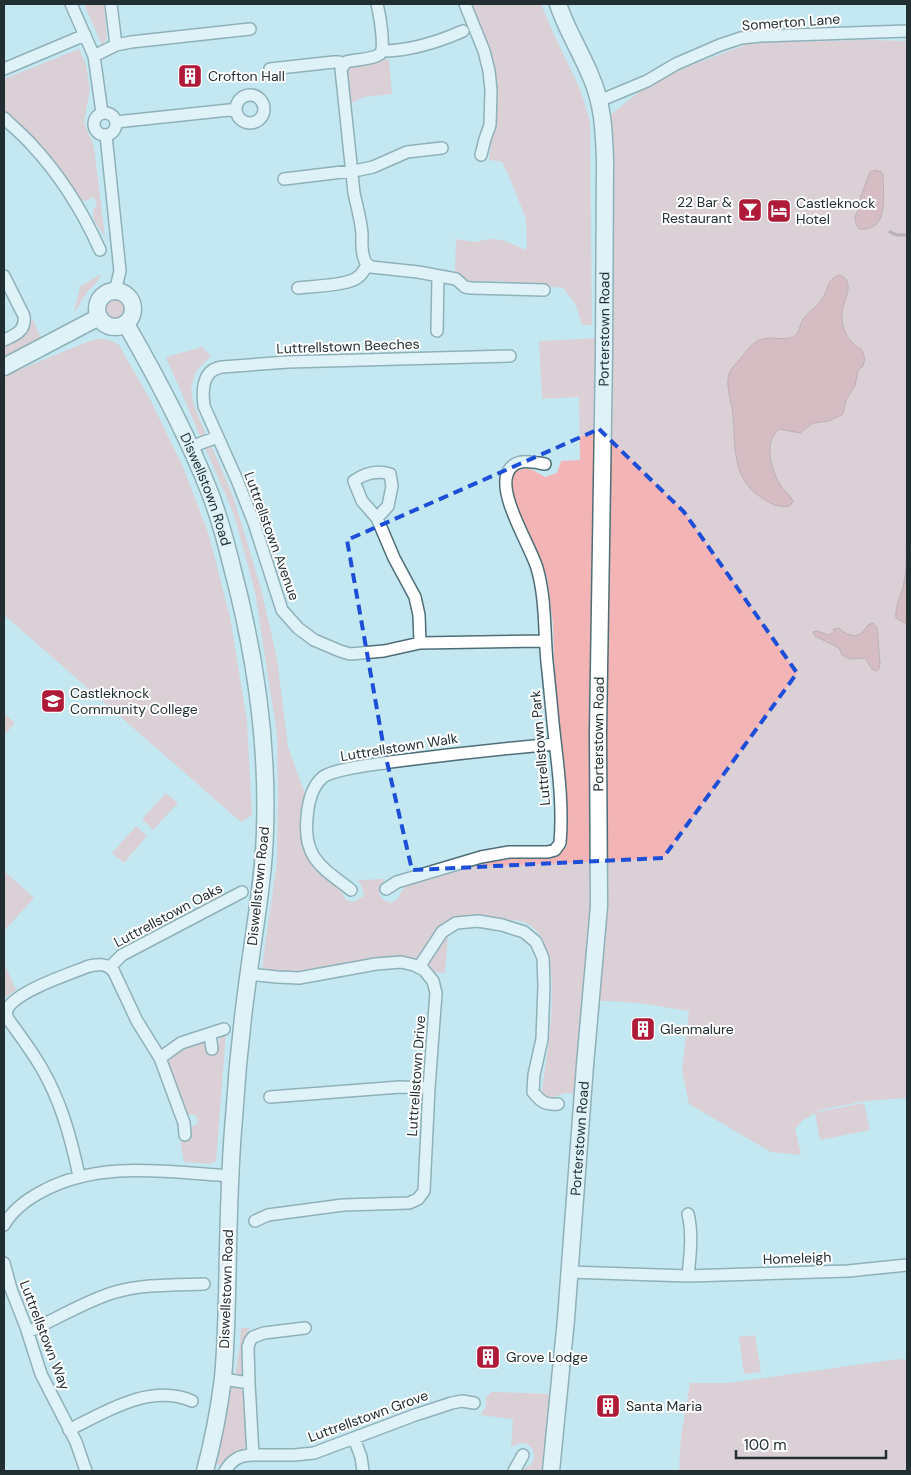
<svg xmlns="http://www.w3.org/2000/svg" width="911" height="1475" viewBox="0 0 911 1475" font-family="'DM Sans',sans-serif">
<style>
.green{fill:#f3b4b5}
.water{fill:#ea898e;stroke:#ae6e72}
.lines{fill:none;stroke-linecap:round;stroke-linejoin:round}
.stream{stroke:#ae6e72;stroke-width:3}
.street-casing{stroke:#4d6e76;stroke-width:14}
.secondary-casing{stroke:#4d6e76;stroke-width:19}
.street{stroke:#fff;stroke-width:11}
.secondary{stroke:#fff;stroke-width:16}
.marked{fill:none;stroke:#1d4ed8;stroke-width:4;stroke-dasharray:10 6;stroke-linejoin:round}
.labels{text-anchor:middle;stroke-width:4;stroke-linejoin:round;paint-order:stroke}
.street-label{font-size:14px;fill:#212f32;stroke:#fff}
.poi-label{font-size:14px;fill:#212f32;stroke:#fff;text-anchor:start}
</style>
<rect width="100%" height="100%" fill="#c4e8f1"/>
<path class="green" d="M84 4H104L107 39 102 45Z
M470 4H541L551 28 580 89 590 121 592 325H582L576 305 563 288 499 281H465L455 274 456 239 474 242 490 239 503 240 526 250 527 247 526 219 508 174 502 162 489 160 494 124Z
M867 40 907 41V1098L865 1101 819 1110 817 1112 864 1103 870 1130 820 1140 815 1113 802 1121 795 1129 801 1155 771 1152 689 1104 682 1071 689 1011 639 1003 591 1000 609 116 639 92 679 70 750 43Z
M79 49 86 65 90 90 84 122 94 147 105 237 94 220 93 210 97 204 94 197 86 201 80 200 4 111V79Z
M389 59 392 94 364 97 349 104 346 84 347 67 374 63 379 60Z
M99 275H101C98 282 93 286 88 291 83 298 80 305 74 312L80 287Z
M105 309a10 10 0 1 1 20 0a10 10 0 1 1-20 0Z
M33 320 41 338 4 358V346C16 341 30 337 30 321Z
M599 338 591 729 590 918 575 1094C574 1094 567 1093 566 1093 554 1095 553 1103 542 1092 546 1053 569 947 528 924 521 920 503 919 494 919 479 919 464 917 449 921L445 973 433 972C412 945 376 959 349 964 328 969 306 974 284 972 276 971 269 971 262 967L277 862 278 795 277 734 255 592 234 515 166 357 202 347 211 356 196 371 191 388 194 406 233 496 261 588 277 659 288 747 305 794 302 816 313 864 329 882 340 889 346 900 354 902 364 896 362 887 358 880 385 879C377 890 376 897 390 903 402 899 399 891 407 885L498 860 557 856 567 846V797L555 688 553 624 547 577 515 507 512 490V474C527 465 531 469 545 477L557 473 561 461 580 460 579 397 542 399 539 341Z
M98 339C106 339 112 340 119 345L151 401 183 467 208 532 230 617 247 721 252 815 241 822 4 615V376L87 342Z
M4 713 15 723 4 735Z
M166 793 178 803 153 830 142 819Z
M136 826 147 836 124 863 112 853Z
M4 871 34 898 4 931Z
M4 963 16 990 4 998Z
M226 1033 216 1161 211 1164 184 1162 180 1141 190 1137 191 1128 198 1123 196 1115 186 1114 168 1066C168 1049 189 1045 202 1041L205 1043 209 1051 218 1050 219 1039Z
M241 1328H250L244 1339 245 1371 241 1375 235 1377 240 1345Z
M755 1335 761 1372 744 1374 739 1337Z
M898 1359 907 1360V1471H679L681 1437 690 1383H728Z
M233 1387 241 1389 244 1394 246 1445 242 1452 227 1464 219 1465 214 1462 229 1389Z
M492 1392 554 1394 545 1471H520C524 1468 531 1466 533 1461 537 1453 531 1443 522 1443 518 1443 514 1446 511 1447L513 1419 480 1415 486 1407V1397Z"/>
<path class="water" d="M875 170 881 172 883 174C883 195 890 232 859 229L856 224 855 216 860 207 861 196 870 172Z
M839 275C857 280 843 301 842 313 841 329 848 342 862 350L865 359 863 366 858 370 855 386 846 400 843 414 829 421 813 423 800 433 779 429C763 442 771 471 781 486 784 491 790 495 793 501L790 506C779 508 771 504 762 498 731 478 736 448 733 416 732 404 725 384 729 374 731 368 736 364 740 359 747 351 752 342 762 339 771 336 790 342 796 335 800 331 800 323 804 318 809 311 818 306 822 299 829 289 826 280 839 275Z
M907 544V624L896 618C895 607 900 598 903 587 906 574 907 561 906 547Z
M873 623 877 627 880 664 879 669 876 671 872 669 865 658 850 659 842 655 839 648 815 636 813 632 817 631 829 635 833 633 834 629 839 628C844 634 856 639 863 632 865 630 866 627 868 625Z"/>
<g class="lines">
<path class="stream" d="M890 232 897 235H907"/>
<defs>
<path id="street" d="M71 4 94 56 102 113
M111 4 116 45
M377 4C379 12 386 49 380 54 372 60 356 59 346 62L341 69 354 193C357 207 361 220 362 234 362 242 361 250 364 258 365 263 367 264 371 267L418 272 456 279 465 287 471 288 544 290
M465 4 484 51 489 71 491 90 490 125 485 139 481 155
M382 51C411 51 438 42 463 31
M94 56 116 45 131 42 250 29
M4 69 85 35
M270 69 334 62H339L343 65
M236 109a14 14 0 1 1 28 0a14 14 0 1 1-28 0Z
M599 101 647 81 676 64 720 45 741 38 760 36 907 31
M94 124a11 11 0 1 1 22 0a11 11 0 1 1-22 0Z
M4 118C13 127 23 135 31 144 60 175 83 212 100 250
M116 122 229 110 236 111
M106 135 120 271 115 291
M284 179 359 170 373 167 407 152 442 148
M4 276 24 316C26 331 15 335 4 340
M298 288C312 286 337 286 350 281 358 279 364 272 367 264
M437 331 438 276
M510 356 288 362 222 367C202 370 202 390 204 406L237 480 254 523 282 610 298 628 314 640 340 651 350 654 384 651 420 643 545 641
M190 447 218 437
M377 518 388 506 392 486 390 474C377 470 365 473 354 481L362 501 377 518 394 558 415 597 419 615 420 643
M386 889 397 882 481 857 509 852H548L555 850 560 843C563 809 559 775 555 741 552 715 550 689 547 662 544 631 546 599 537 568 530 545 497 494 508 472 515 457 532 462 545 464
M351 890C323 868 303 859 307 818 308 803 311 787 323 777 337 768 373 765 390 762 445 755 500 749 555 744
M110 967 122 955 242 892
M419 967 442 932 456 923 478 921 502 925 524 932 536 942 543 958 544 986 542 1039 534 1075 533 1092C541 1102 545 1105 558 1104
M248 974 277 977 299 978 376 964 401 962 414 965 424 970 433 981 436 993 429 1088 424 1191 418 1199 409 1203 343 1205 268 1215 255 1221
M210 1035 212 1049
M160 1058 181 1043 224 1029
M270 1097 400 1087 429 1088
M79 1176C71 1138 61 1101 41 1067 31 1050 19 1034 8 1019L6 1012C12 992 70 974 89 966 99 964 107 963 114 972L137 1021 160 1058 184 1123 185 1135
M4 1225C12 1211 26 1200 41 1192 99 1160 166 1172 230 1176
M4 1263 11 1289 26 1327 41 1374 76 1442 86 1471
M569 1272 688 1276 848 1271 907 1265
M688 1276C690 1256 693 1234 688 1214
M28 1332C54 1320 84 1302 112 1293 142 1284 173 1285 204 1284
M223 1379 249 1383 248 1347 250 1341 253 1337 264 1333 305 1328
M249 1383 253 1455H294L314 1453 415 1415 452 1403 462 1401 474 1403
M69 1430C106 1411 151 1383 192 1401
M354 1438 361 1457 363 1471
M225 1471C232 1460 239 1455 253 1455
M514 1471 523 1455"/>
<g id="secondary">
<circle cx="115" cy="309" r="18"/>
<path id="s1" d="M126 324C157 378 187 434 210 493 219 517 226 542 232 567 255 653 268 741 265 830 264 877 255 924 249 971 242 1020 237 1069 234 1118 230 1161 229 1205 228 1248 227 1292 227 1335 223 1378 219 1410 213 1441 205 1471"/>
<path d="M4 367 99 317"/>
<path id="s2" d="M551 1471 566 1319 585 1065 599 906 598 733 604 355 605 160C604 132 603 104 591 77 581 52 566 29 558 4"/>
</g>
</defs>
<use href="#street" class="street-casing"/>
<use href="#secondary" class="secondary-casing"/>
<use href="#street" class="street"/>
<use href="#secondary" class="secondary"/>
</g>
<path d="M0 0H911V1475H0ZM599 429 684 512 797 673 663 858 412 870 384 749 347 540Z" fill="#c4e8f1" fill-opacity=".55" fill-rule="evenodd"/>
<path class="marked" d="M599 429 684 512 797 673 663 858 412 870 384 749 347 540Z"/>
<defs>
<symbol id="building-square" viewBox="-11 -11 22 22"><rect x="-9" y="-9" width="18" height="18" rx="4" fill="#ae1a38" stroke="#fff"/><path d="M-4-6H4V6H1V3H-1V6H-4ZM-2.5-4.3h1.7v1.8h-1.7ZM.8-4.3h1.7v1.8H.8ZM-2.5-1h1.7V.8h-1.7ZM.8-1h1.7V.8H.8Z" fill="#fff"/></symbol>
<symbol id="bar-square" viewBox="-11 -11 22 22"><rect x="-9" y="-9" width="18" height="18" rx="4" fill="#ae1a38" stroke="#fff"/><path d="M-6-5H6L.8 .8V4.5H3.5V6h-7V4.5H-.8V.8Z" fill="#fff"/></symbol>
<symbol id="hotel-square" viewBox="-11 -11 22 22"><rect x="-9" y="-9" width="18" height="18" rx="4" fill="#ae1a38" stroke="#fff"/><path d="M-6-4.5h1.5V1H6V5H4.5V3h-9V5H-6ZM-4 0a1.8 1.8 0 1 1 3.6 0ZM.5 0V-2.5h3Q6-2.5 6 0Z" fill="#fff"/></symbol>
<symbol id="school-square" viewBox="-11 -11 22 22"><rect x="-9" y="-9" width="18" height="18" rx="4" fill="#ae1a38" stroke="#fff"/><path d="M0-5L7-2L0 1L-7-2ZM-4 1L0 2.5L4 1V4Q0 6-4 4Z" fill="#fff"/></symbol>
</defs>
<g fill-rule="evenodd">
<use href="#building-square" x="176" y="62" width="28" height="28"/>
<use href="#bar-square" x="736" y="196" width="28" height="28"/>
<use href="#hotel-square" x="765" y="197" width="28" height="28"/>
<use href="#school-square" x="39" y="687" width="28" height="28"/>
<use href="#building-square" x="629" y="1015" width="28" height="28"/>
<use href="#building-square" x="474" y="1343" width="28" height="28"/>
<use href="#building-square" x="594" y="1392" width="28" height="28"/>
</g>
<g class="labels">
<g class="street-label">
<text transform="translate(791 22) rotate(-4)" y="5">Somerton Lane</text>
<text dy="5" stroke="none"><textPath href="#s2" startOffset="1144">Porterstown Road</textPath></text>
<text transform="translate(348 346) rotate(-2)" y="5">Luttrellstown Beeches</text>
<text dy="5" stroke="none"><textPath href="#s1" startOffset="184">Diswellstown Road</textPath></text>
<text transform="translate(272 536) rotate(70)" y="5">Luttrellstown Avenue</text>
<text dy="5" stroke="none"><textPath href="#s2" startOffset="739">Porterstown Road</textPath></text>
<text transform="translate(399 747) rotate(-9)" y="5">Luttrellstown Walk</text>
<text transform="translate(540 748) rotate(-95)" y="5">Luttrellstown Park</text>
<text transform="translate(258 886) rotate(-84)" y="5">Diswellstown Road</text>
<text transform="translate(168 915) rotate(-28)" y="5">Luttrellstown Oaks</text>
<text transform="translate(416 1076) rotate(-86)" y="5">Luttrellstown Drive</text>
<text dy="5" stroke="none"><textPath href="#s2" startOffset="334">Porterstown Road</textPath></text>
<text transform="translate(797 1258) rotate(-2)" y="5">Homeleigh</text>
<text transform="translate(226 1289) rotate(-88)" y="5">Diswellstown Road</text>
<text transform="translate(45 1335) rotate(69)" y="5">Luttrellstown Way</text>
<text transform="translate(368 1416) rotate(-20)" y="5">Luttrellstown Grove</text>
</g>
<g class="poi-label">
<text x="208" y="81">Crofton Hall</text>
<text x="732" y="207" text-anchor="end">22 Bar &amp;<tspan x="732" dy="16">Restaurant</tspan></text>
<text x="796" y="208">Castleknock<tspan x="796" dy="16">Hotel</tspan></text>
<text x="70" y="698">Castleknock<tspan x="70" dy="16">Community College</tspan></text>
<text x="660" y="1034">Glenmalure</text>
<text x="506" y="1362">Grove Lodge</text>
<text x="626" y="1411">Santa Maria</text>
</g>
</g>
<rect width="911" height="1475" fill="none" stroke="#212f32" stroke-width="10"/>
<path d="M736 1450v8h150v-8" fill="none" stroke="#212f32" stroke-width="2.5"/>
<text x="744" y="1450" font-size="15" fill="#212f32" stroke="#ffffff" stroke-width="4" paint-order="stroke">100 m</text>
</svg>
